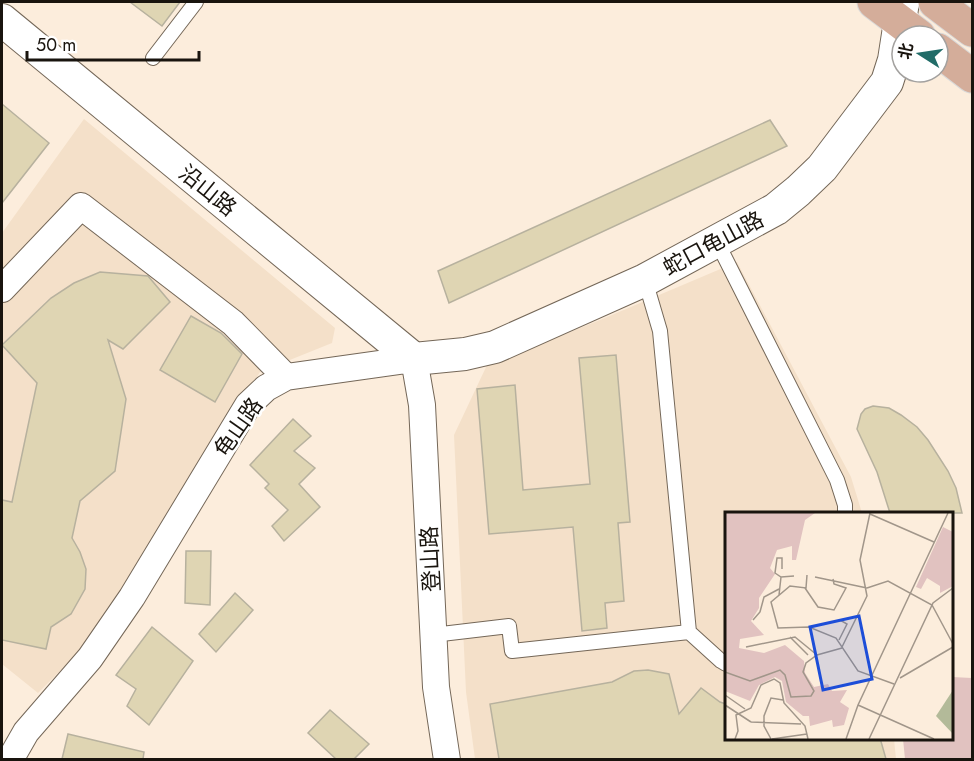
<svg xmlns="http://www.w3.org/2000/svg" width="974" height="761" viewBox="0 0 974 761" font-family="Jost,'Noto Sans SC',sans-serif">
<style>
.built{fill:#f4e0c9}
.green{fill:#e1c2c0}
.building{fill:#dfd5b3;stroke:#b7b19e;stroke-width:1.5}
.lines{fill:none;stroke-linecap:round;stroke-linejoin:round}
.service-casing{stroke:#746758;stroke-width:16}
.minor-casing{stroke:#746758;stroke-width:28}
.tertiary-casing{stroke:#746758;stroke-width:34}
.primary-casing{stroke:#dad9d8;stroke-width:35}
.service{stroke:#fff;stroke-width:14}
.minor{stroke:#fff;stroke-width:26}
.tertiary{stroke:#fff;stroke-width:32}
.primary{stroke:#d4ad9a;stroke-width:33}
.labels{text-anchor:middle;stroke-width:5;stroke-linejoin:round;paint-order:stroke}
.street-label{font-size:22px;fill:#19140e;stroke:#fff}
.inset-road{fill:none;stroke:#a1968a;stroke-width:1.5}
.view{fill:#1d4ed8;fill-opacity:0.15;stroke:#1d4ed8;stroke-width:3}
.inset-edge{fill:none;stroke:#19140e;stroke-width:3}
</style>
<rect width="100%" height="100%" fill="#fceddc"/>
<path class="built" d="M84 119 335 328 332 343 260 372 110 608 73 658 38 693 2 664V233Z
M737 262 851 477 862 513 726 514V738L894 739 896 759H475L466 692 454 435 487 365 600 320Z"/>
<path class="green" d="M952 677 972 678V759H905L903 739 952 738Z"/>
<path class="building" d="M130 2H180L162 26Z
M2 104 49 143 2 203Z
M770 120 787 146 449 303 438 271Z
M100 272 148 276 170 302 123 349 108 340 126 399 115 471 80 501 72 538 80 552 86 569 85 589 71 614 51 627 46 649 2 640V500L12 502 37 383 2 345 51 298 74 283Z
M191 316 221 333 242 354 215 402 160 370Z
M616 355 630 522 618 523 624 601 605 603 607 628 582 631 573 527 489 534 477 389 515 385 523 490 590 484 579 358Z
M873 406 889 408 901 415 917 427 928 440 948 471 956 488 962 513H890L877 472 857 429 861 414 865 409Z
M293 419 311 436 294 451 315 468 299 484 320 507 284 541 272 526 288 510 265 488 269 484 250 465Z
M186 551H211L210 605 185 603Z
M235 593 253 610 216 652 199 634Z
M152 627 193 661 149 725 127 706 136 689 116 675Z
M648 670 669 674 679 714 701 688 720 702 726 704V738H880L886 759H499L490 704 612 682 634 671Z
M330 710 369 744 354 759H336L308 733Z
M68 734 144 752 143 759H62Z"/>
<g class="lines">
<defs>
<path id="service" d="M153 58 196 2
M716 240 837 480 845 505V514
M645 280 660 331 689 632 721 661 726 664
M433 635 509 626 512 651 689 632"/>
<path id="minor" d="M2 289 81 206 233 323 286 377
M10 760 26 732 90 658 132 597 248 405 266 388 286 377 414 359 422 405 436 687 447 760"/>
<path id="tertiary" d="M2 20 414 359 465 354 495 347 645 280 776 209 798 191 822 168 887 82 894 60 903 2"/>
<path id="primary" d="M874 2 919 36
M935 2 972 30
M938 50 972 76"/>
</defs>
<use href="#service" class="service-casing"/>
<use href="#minor" class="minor-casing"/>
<use href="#tertiary" class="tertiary-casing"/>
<use href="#primary" class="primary-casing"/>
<use href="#service" class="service"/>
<use href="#minor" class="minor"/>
<use href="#tertiary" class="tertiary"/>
<use href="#primary" class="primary"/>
</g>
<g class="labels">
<g class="street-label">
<text transform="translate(208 190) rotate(39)" y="8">沿山路</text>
<text transform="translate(713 243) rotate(-28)" y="8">蛇口龟山路</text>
<text transform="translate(238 427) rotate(-55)" y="8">龟山路</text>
<text transform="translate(430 559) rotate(-93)" y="8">登山路</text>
</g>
</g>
<g transform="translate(725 512)">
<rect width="228" height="228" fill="#fceddc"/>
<path d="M0 1H90L80 8 71 48H67V34L52 38 45 56 50 62 34 86V96L26 109 39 123 15 127 14 136 39 141 60 133 79 149 80 161 89 175 103 172 107 179 122 178 115 190 124 196 119 213 108 215 107 208 85 214 84 204H78L61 190 57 169 50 165 34 173 25 189 0 179ZM218 15 228 20V74L215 81V74L202 66 196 77 191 75Z" fill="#e1c2c0"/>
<path d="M228 178V222L211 204Z" fill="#b3ba99"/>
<path class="inset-road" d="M145 2 209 30M57 54V57V46H52L50 61 56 65 69 64M82 63 81 76 65 74 46 90 53 116 84 115 111 126 133 159 169 172M90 65 142 76M80 76 93 95 109 98 121 76 109 72 108 67M142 76 163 69 207 93 228 132M54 83 56 65M28 108 35 100 39 85 54 77M65 125 83 143M114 128 122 112 115 108M21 135 70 125 92 143M117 135 142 84 135 48 145 1M0 160 25 169 55 158 60 163 66 185 86 184 89 179 78 160 81 151 92 143 117 136M175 166 228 135M0 183 20 197M0 193 26 210M133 193 209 227M26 210 76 212M10 227 13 219 11 203 26 196 36 173 49 167 55 171 59 191 80 214 83 227M46 227 39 214V204L46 186 58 188M47 227 82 222M121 227 133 193 223 1M144 227 208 91 228 76"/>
<path class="view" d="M134 104 147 167 98 178 85 115Z"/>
<rect width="228" height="228" class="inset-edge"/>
</g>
<rect width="974" height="761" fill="none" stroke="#19140e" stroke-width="6"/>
<g transform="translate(920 54) rotate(282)"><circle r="28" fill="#ffffff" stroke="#a3a19f" stroke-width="1.5"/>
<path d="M0-4.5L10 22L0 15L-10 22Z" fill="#216c68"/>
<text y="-9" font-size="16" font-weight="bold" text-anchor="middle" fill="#19140e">北</text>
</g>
<path d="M27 51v9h172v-9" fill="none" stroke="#19140e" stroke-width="3"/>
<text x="36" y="51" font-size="18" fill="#19140e" stroke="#ffffff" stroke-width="4.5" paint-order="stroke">50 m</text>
</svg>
